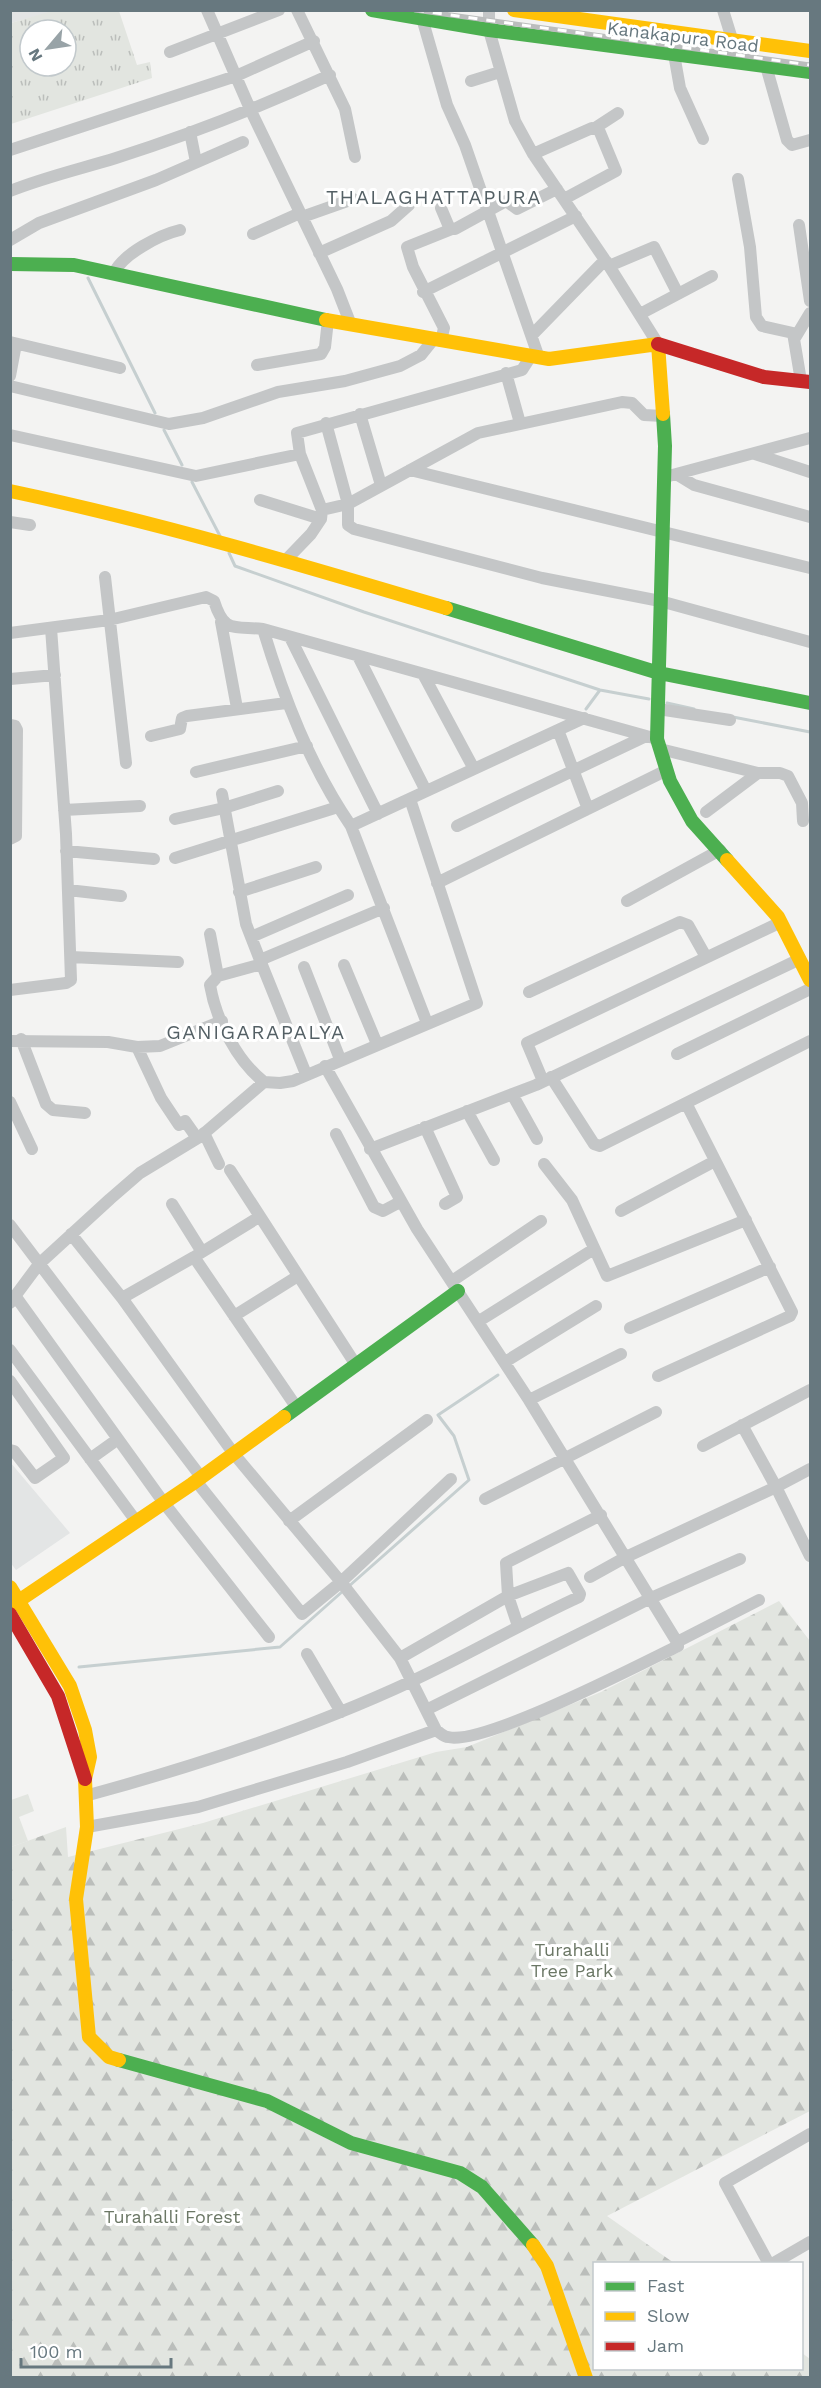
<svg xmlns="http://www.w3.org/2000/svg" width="821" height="2388" viewBox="0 0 821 2388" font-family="'Work Sans',sans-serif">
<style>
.built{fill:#e3e5e5}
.grass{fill:url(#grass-tufts);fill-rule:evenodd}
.forest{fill:url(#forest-firs)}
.garden{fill:#e2e5e0}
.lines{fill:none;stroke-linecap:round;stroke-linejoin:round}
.stream{stroke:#c6cfd0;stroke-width:3}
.street{stroke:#c4c6c7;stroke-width:12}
.fast{stroke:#4caf50;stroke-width:14}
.slow{stroke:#ffc107;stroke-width:14}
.jam{stroke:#c62828;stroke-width:14}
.rail-casing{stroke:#bbbdbd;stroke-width:5}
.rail{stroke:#fff;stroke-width:3;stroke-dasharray:9;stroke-linecap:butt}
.labels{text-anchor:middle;stroke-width:6;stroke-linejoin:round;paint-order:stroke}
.street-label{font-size:18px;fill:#67787f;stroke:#fff}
.park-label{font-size:18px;fill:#6b7765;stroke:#fff}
.neighbourhood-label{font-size:20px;letter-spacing:1.5px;fill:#546065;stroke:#fff}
</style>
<defs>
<pattern id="grass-tufts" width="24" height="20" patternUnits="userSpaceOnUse" patternTransform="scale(1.5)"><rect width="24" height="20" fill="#e2e5e0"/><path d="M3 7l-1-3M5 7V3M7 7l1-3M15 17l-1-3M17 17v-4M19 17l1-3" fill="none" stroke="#bbbebb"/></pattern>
<pattern id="forest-firs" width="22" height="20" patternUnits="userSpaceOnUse" patternTransform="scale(1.5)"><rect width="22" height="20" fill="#e2e5e0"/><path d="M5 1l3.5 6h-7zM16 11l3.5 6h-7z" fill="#bbbebb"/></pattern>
</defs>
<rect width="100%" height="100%" fill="#f3f3f2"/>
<path class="built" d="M11 11H55L11 23Z
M10 1462 70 1533 16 1570 10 1562Z"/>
<path class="grass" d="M55 10 119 11 137 65 150 62 152 78 11 124V23ZM30 30H66V66H30Z"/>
<path class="forest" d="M779 1601 810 1641V2111L607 2216 674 2263 594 2264V2368H802V2353L810 2359V2377L11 2378V1847L66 1827 68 1857 203 1823 436 1752 467 1747 601 1692Z"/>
<path class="garden" d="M28 1794 34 1811 19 1817 28 1841 11 1847V1800Z"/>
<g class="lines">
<path class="stream" d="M88 278 155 413
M164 430 182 465
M192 482 220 536
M229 553 235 566 364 612 600 690 649 699
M667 703 694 709
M586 709 600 690
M733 717 810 732
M348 1587 469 1480 454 1436 438 1415 498 1375
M79 1667 280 1647 343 1591"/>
<path class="street" d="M207 10 251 111 337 289 351 325
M297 10 345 109 355 157
M489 10V30L515 121 533 154 605 260 533 334
M723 10 732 39
M422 18 447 105 465 145 539 358
M170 52 279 10
M674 54 680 88 703 139
M766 66 787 140 792 145 810 140
M471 81 500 72
M595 128 618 113
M190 132 196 162
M10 150 236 76 314 41
M533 154 592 128 599 130 616 171 564 199
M738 179 750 247 756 317 762 326 793 333 801 381
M10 191C45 177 80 169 116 158 189 135 260 107 330 75
M441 208 449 227 455 229 506 201 517 209 557 189
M302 217 353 199
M799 225 810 301
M253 234 300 213
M10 240 39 223 156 180 243 142
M319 253 391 221 409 205
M606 261 658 344
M609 266 654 247 678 294
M114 273C123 254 159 235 180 230
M423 292 576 216
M640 314 712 276
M795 338 810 313
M441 341 444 328 413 267 407 247 452 229
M10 342 120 368
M257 365 321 354 325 347 328 320
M506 373 520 423
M10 376 16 344
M10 386 169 424 203 418 278 392 345 381 400 366 421 355 433 340
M360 414 381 485
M326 423 348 504V525L354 529 542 578 660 601 810 642
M10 435 196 476 300 454
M755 454 810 472
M410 470 810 568
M676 474 694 485 810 517
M665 477 810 438
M260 500 321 519
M322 510 348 504 478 433 622 402 632 403 644 415 663 416
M10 522 30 525
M285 561 311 534 321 519 322 510 300 454 297 433 522 370 531 356
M105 577 126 763
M221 622 237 708
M263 629C284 698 310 766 351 826L427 1023
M10 633 109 620 206 597 214 601C224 633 233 626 263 629L657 739
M290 637 378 814
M358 656 426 791
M423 674 474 769
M10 679 55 675
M658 709 730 720
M10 725 15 726 17 730 16 836 10 839
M558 730 588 809
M151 736 180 729 182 718 187 716 286 703
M660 749 758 773H780L788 776 802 803 803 821
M196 772 307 746
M222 794 246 924 260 960
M64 810 140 806
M706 812 758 773
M175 819 224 808 278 791
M351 826 584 718
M457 826 646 736
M66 851 154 859
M175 858 338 807
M437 883 667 770
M68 890 121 896
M239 892 316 867
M627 901 720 850
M210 934 218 976
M251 937 348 895
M71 957 178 962
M262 964 218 976 210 985C216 1020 237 1061 264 1082
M344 965 377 1044
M304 967 340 1059
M10 990 66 983 71 980 66 834 51 628
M529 992 680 922 688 925 706 957
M21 1039 46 1104 53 1110 85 1113
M10 1041 108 1042 137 1047 160 1046 222 1021
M137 1047 161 1098 179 1125 185 1121 197 1138
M677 1054 810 989
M325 1066 417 1229 529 1400 677 1642
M306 1074 260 960 384 908
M551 1077 594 1144 600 1146 810 1041
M543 1081 527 1043 781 922
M512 1094 537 1139
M10 1102 32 1149
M467 1111 494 1160
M425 1127 457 1197 445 1204
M204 1133 219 1164
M336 1134 374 1207 383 1211 400 1202
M370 1149 536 1085 800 959
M544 1164 572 1200 607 1276 746 1220
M230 1170 356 1365
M172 1204 202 1252
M621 1211 715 1161
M10 1225 201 1477
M71 1234 122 1298
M194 1257 259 1217
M452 1281 541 1221
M16 1297 164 1503 269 1637
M10 1303 39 1264 110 1199 140 1173 201 1136 264 1082 280 1083 293 1081 477 1003 410 799
M234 1316 298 1276
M479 1321 594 1249
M630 1328 770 1267
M10 1350 136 1521
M505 1362 596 1306
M658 1376 790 1316 792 1312 686 1103
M10 1381 64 1458 35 1478 14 1451 10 1450
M529 1400 621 1354
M742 1425 776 1487 810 1469
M703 1446 810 1390
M90 1459 118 1439
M196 1481 302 1614 341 1582 234 1454 122 1298 194 1257 297 1408
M485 1499 656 1412
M289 1521 427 1420
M590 1577 626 1557 776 1487 810 1556
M307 1654 341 1712
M400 1658 341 1582 451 1479
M426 1710 651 1598 740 1559
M436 1730 400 1658 508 1596 506 1563 601 1515
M85 1796C196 1766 307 1730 412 1681 468 1655 522 1623 579 1597L580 1594 568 1573 508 1596 518 1626
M87 1827 198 1807 347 1762 436 1730C439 1732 444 1737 448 1737 483 1746 639 1665 678 1646L677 1642 759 1600
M769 2264 725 2183 810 2134
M772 2264 810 2242"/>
<path class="fast" d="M372 10 489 30 810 72
M10 264 74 265 326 320
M663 414 665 446 657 739 670 781 692 821 727 860
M446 608 659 673 810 703
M284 1417 458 1291
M119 2060 267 2101 351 2143 460 2173 482 2187 533 2245"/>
<path class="slow" d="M514 10 810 51
M326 320 549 359 658 344 663 414
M10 491C157 522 302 565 446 608
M727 860 778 917 810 980
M10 1587 70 1686 85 1730 90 1757 85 1779 87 1827 76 1899 89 2037 109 2057 119 2060
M11 1606 192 1484 284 1417
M533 2245 547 2266 586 2378"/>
<path class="jam" d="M658 344 764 377 810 382
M10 1614 58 1696 85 1779"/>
<defs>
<path id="rail" d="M415 10 810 65"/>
</defs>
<use href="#rail" class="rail-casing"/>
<use href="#rail" class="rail"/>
</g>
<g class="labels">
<g class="street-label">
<text transform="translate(683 37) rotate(7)" y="6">Kanakapura Road</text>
</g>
<g class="park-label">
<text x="572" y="1956">Turahalli<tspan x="572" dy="21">Tree Park</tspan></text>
<text x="172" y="2223">Turahalli Forest</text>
</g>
<g class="neighbourhood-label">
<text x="434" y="204">THALAGHATTAPURA</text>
<text x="256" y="1039">GANIGARAPALYA</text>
</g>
</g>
<rect width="821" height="2388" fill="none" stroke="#67787f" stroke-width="24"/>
<rect x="593" y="2262" width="210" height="108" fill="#ffffff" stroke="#c2c9cc" stroke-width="1.5"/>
<rect x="605" y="2282" width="30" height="9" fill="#4caf50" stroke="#c2c9cc" stroke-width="1.5"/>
<text x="647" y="2292" font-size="18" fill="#67787f">Fast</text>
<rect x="605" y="2312" width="30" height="9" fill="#ffc107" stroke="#c2c9cc" stroke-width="1.5"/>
<text x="647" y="2322" font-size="18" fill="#67787f">Slow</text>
<rect x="605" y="2342" width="30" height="9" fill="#c62828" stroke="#c2c9cc" stroke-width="1.5"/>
<text x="647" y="2352" font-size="18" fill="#67787f">Jam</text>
<g transform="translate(48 48) rotate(241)"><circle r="28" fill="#ffffff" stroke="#c2c9cc" stroke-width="1.5"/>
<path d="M0-4.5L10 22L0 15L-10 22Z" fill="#98a3a7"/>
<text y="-9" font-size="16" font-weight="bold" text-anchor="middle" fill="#67787f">N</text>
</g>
<path d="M21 2358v9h150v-9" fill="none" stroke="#67787f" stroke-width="3"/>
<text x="30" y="2358" font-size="18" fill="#67787f" stroke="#ffffff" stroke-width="4.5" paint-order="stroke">100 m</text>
</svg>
